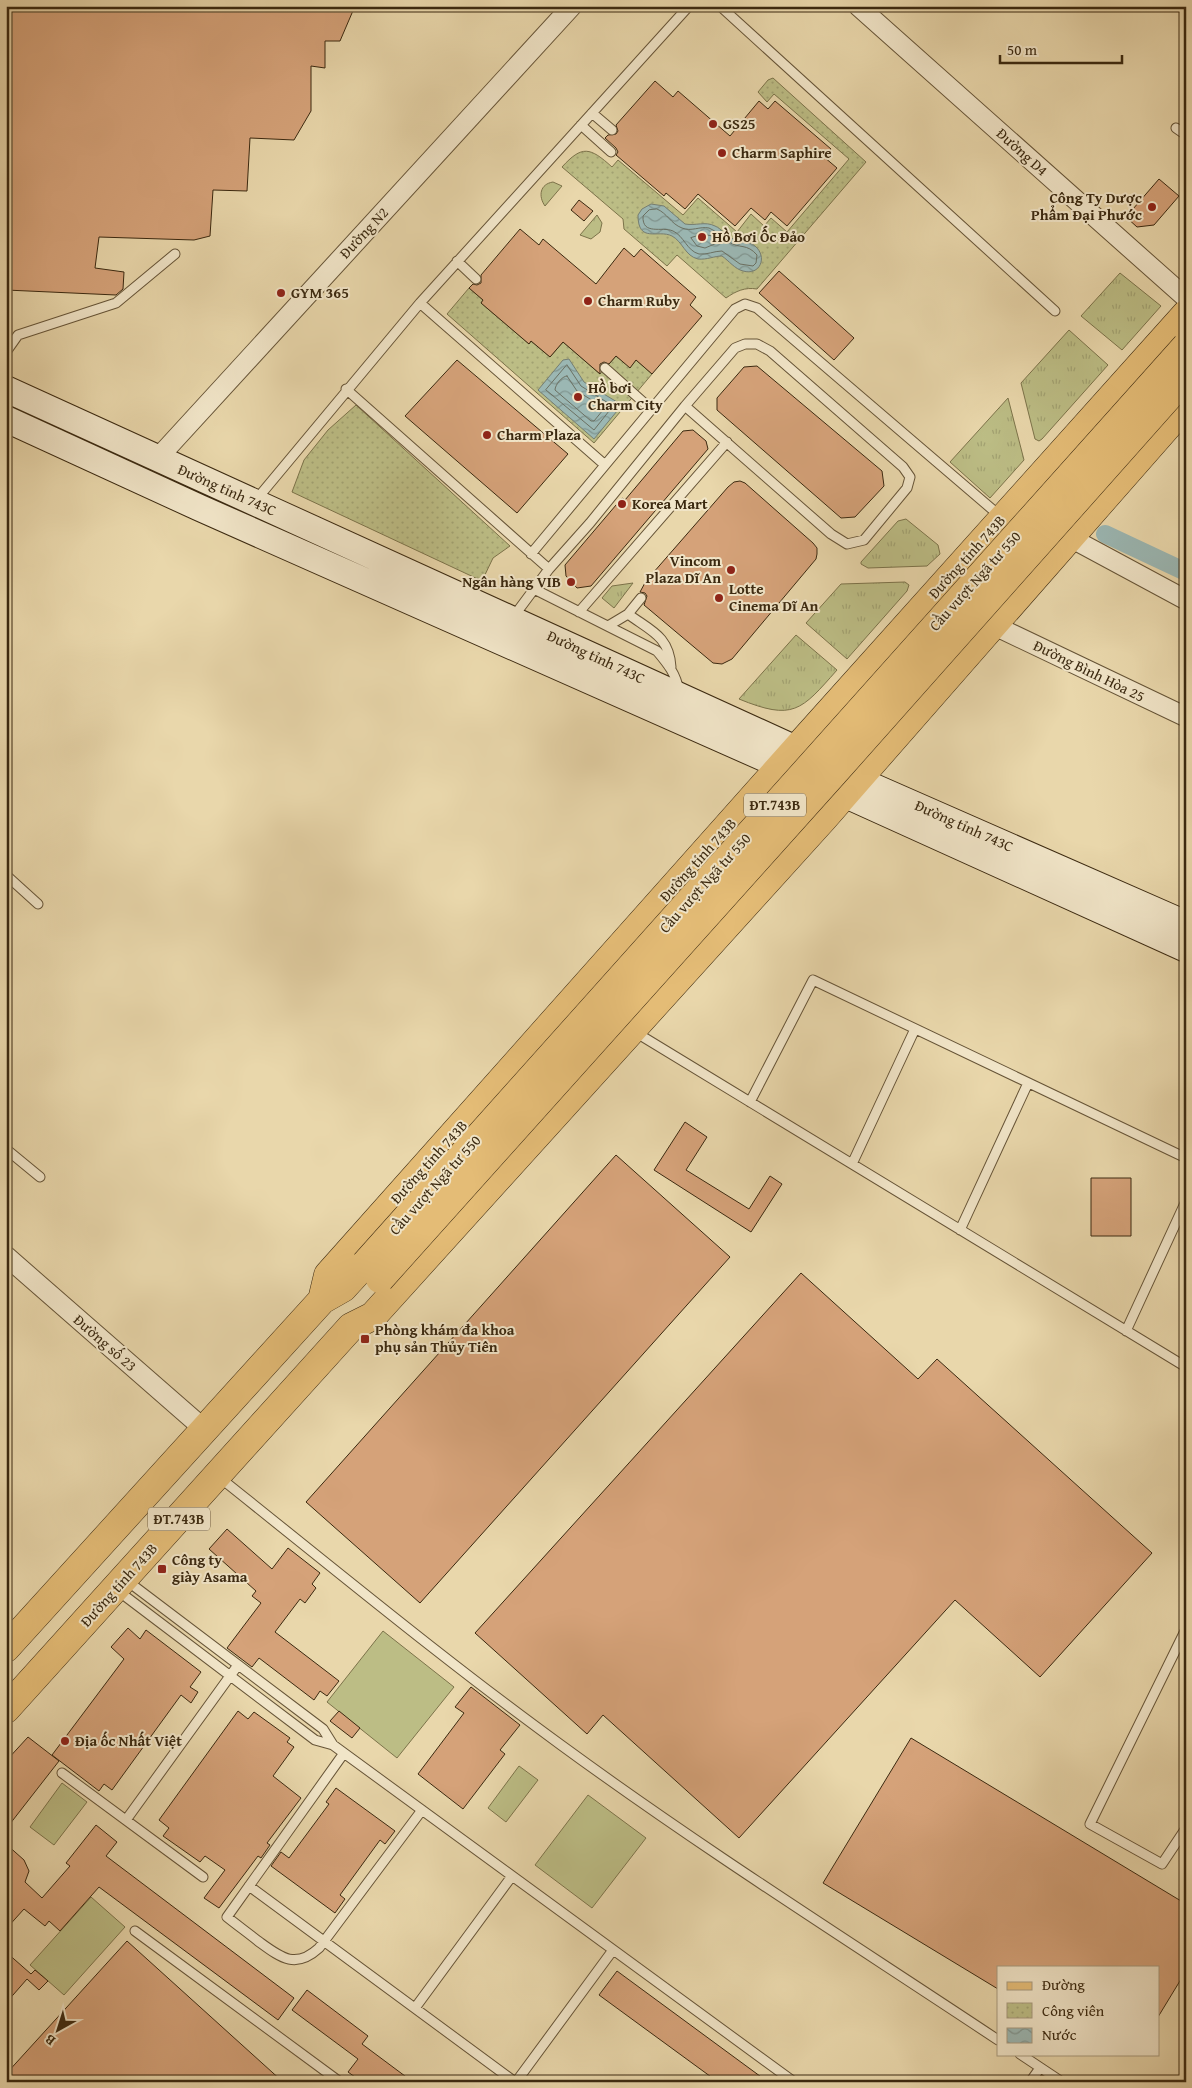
<svg xmlns="http://www.w3.org/2000/svg" width="1192" height="2088" viewBox="0 0 1192 2088" font-family="'Gentium Book Plus',serif">
<style>
.grass{fill:url(#grass-tufts);stroke:#7c734a}
.park{fill:url(#park-dots);stroke:#7c734a}
.garden{fill:#bcbd85;stroke:#7c734a}
.water{fill:url(#water-waves);stroke:#757e72}
.lines{fill:none;stroke-linecap:round;stroke-linejoin:round}
.shore{stroke:#6b7062;stroke-width:1}
.canal{stroke:#9bb7b3;stroke-width:18}
.building{fill:#d5a279;stroke:#3b2910}
.lane-casing{stroke:#665437;stroke-width:11}
.street-casing{stroke:#665437;stroke-width:21}
.secondary-casing{stroke:#3b2910;stroke-width:28}
.primary-casing{stroke:#3b2910;stroke-width:29}
.lane{stroke:#f1e5c8;stroke-width:9}
.street{stroke:#f1e5c8;stroke-width:19}
.secondary{stroke:#f1e5c8;stroke-width:26}
.primary{stroke:#e4bc76;stroke-width:28}
.primary-bridge-casing{stroke:#3b2910;stroke-width:29;stroke-linecap:butt}
.primary-bridge{stroke:#e4bc76;stroke-width:28}
.poi-dot{fill:#8f2418;stroke:#f1e5c8;stroke-width:2}
.labels{text-anchor:middle;stroke-width:4;stroke-linejoin:round;paint-order:stroke}
.shield{fill:#f1e5c8;stroke:#726147;stroke-width:1}
.shield-label{font-size:14px;font-weight:bold;fill:#3b2910}
.poi-label{font-size:15px;font-weight:bold;fill:#3b2910;stroke:#f1e5c8;text-anchor:start}
.street-label{font-size:15px;fill:#3b2910;stroke:#f1e5c8}
</style>
<defs>
<pattern id="grass-tufts" width="24" height="20" patternUnits="userSpaceOnUse" patternTransform="scale(1.25)"><rect width="24" height="20" fill="#bcbd85"/><path d="M3 7l-1-3M5 7V3M7 7l1-3M15 17l-1-3M17 17v-4M19 17l1-3" fill="none" stroke="#a2a272"/></pattern>
<pattern id="park-dots" width="8" height="8" patternUnits="userSpaceOnUse" patternTransform="scale(1.25)"><rect width="8" height="8" fill="#bcbd85"/><path d="M2 2h.1M6 6h.1" fill="none" stroke="#a2a272" stroke-width="1.8" stroke-linecap="round"/></pattern>
<pattern id="water-waves" width="16" height="10" patternUnits="userSpaceOnUse" patternTransform="scale(1.25)"><rect width="16" height="10" fill="#9bb7b3"/><path d="M0 5q4-4 8 0t8 0" fill="none" stroke="#809590"/></pattern>
</defs>
<rect width="100%" height="100%" fill="#e9d7ab"/>
<filter id="stains"><feTurbulence type="fractalNoise" baseFrequency=".004" numOctaves="4"/><feColorMatrix values="0 0 0 0 .2 0 0 0 0 .09 0 0 0 0 .02 0 0 0 .5 -.17"/></filter>
<radialGradient id="worn" r=".72"><stop offset=".6" stop-color="#630" stop-opacity="0"/><stop offset="1" stop-color="#630" stop-opacity=".3"/></radialGradient>
<path class="grass" d="M553 182 562 186 545 206C538 196 540 184 553 182Z
M597 215 602 223 600 232 591 239 580 235Z
M1120 273 1161 306 1122 350 1081 316Z
M1069 330 1108 365 1042 439 1039 441 1035 439 1021 383Z
M1008 398 1024 460 990 498 950 462Z
M906 519 938 545 940 554 927 566 868 568 861 564V562L898 521Z
M905 582 909 585 907 591 847 659 806 623 841 584Z
M633 583 614 608 602 598 612 586Z
M796 635 837 670C801 711 793 721 739 699Z"/>
<path class="park" d="M773 78 866 162 757 289C745 287 736 291 726 298L677 255 667 266 624 229 623 219 562 167C582 145 590 147 612 167L618 160 683 215 698 198 737 232 751 214 764 226 771 218 787 232 849 159 774 94 767 102 758 92 768 80Z
M469 288 483 300 481 303 529 344 531 341 550 357 563 342 600 374 616 356 630 367 636 360 652 374 594 443 447 314Z
M356 405 510 546 493 558 482 581 292 492 304 460 328 430Z"/>
<path class="garden" d="M383 1631 454 1687 397 1758 327 1702Z
M519 1766 538 1780 506 1822 488 1808Z
M62 1783 87 1802 54 1845 30 1827Z
M588 1795 646 1838 592 1908 535 1865Z
M91 1897 125 1927 64 1995 30 1965Z"/>
<path class="water" d="M651 204 664 206 685 224C696 226 705 221 715 226 722 229 727 237 734 239 741 242 748 240 755 246 768 257 760 276 743 271 735 269 729 261 722 256 714 256 707 260 698 259 685 256 683 242 672 236 658 229 638 244 638 215L642 209Z
M569 359 584 382 622 405 594 439 538 390 563 360Z"/>
<g class="lines">
<path class="shore" d="M657 209C667 213 671 224 682 228 691 232 700 226 709 228 717 231 722 238 729 242 739 249 747 243 757 255L756 263 753 266 740 264 722 251C714 251 707 255 699 254 687 251 684 236 673 231 662 226 642 236 643 216L649 210Z
M703 234 712 236 717 241V243L705 248 697 246 691 238Z
M567 365 581 386 613 406 594 430 546 390Z
M567 376 577 391 603 407V410L594 421H591L555 390C555 385 562 376 567 376Z"/>
<path class="canal" d="M1105 534 1186 572"/>
</g>
<path class="building" d="M6 6H355L340 41H325V68L311 66V111L294 140 250 138 247 191 213 190 210 236 194 240 99 237 95 268 124 272 123 289 116 295 6 290Z
M655 81 673 97 678 91 730 136 759 101 768 109 775 101 831 149 824 157 837 168 787 226 771 212 765 220 751 208 735 226 698 194 685 209 666 193 664 196 616 155 618 152 616 148 605 138 608 135 616 134 618 131 616 125Z
M1159 179 1179 196 1154 225 1137 227 1126 217Z
M579 200 593 211 584 221 571 210Z
M520 229 539 245 543 239 596 284 624 248 634 257 641 249 696 297 690 305 702 316 652 374 636 360 630 368 616 356 609 364 604 362 600 364V374L563 342 550 357 531 341 529 344 481 303 483 300 469 288 473 284 477 285 481 283V275Z
M779 271 854 338 834 360 759 293Z
M457 360 568 454 517 513 405 416Z
M757 366 882 471 884 486 855 517 841 518 717 410V398L744 367Z
M693 430 706 441 708 449 591 586 577 588 566 576 565 565 622 498 625 500 683 431Z
M740 481 745 483 813 543 817 548V554L816 559 732 659 722 664 713 663 644 605 647 596 645 593 640 592 646 581 728 487 734 482Z
M685 1122 707 1137 686 1170 749 1209 770 1176 782 1184 751 1232 654 1170Z
M616 1155 730 1257 420 1603 306 1502Z
M1091 1178H1131V1236H1091Z
M801 1273 918 1379 937 1359 1152 1553 1040 1677 955 1600 739 1838 603 1715 587 1734 475 1633Z
M227 1529 272 1569 288 1548 320 1573 312 1584 316 1588 305 1603 300 1599 275 1632 339 1681 327 1696 320 1691 314 1700 259 1658 252 1667 227 1648 261 1603 252 1596 256 1591 209 1549Z
M128 1628 140 1639 146 1630 201 1672 190 1687 198 1692 191 1703 181 1695 112 1790 104 1784 99 1791 52 1755 124 1659 111 1647Z
M471 1687 520 1725 500 1750 505 1754 463 1809 418 1774 464 1713 455 1707Z
M238 1711 248 1719 254 1712 290 1738 287 1742 294 1747 273 1776 301 1798 267 1843 270 1845 261 1858 258 1856 219 1908 204 1898 225 1870 205 1856 200 1862 163 1836 169 1828 159 1820Z
M339 1711 360 1728 352 1738 330 1721Z
M28 1737 59 1761 6 1829V1761Z
M911 1738 1186 1904V1971L1158 2017V1967H998V1989L823 1883Z
M336 1788 395 1831 385 1844 380 1840 340 1895 345 1899 335 1913 271 1866 281 1852 289 1858 329 1804 326 1802Z
M96 1825 117 1842 106 1856 294 1998 278 2020 99 1887 60 1931 49 1921 45 1926 24 1909 6 1929V1844L24 1860 29 1871 25 1882 42 1898 70 1866 66 1863Z
M127 1941 283 2082H6V2074Z
M6 1952 31 1974 35 1970 48 1981 39 1990 27 1979 6 2003Z
M617 1971 768 2082H718L599 1995Z
M307 1990 368 2036 362 2044 413 2082H362L348 2072 358 2059 292 2010Z"/>
<g class="lines">
<defs>
<path id="lane" d="M720 6 1055 311
M1180 6 1186 11
M592 113 612 130
M581 125 611 152
M1176 128 1186 135
M457 261 476 279
M420 303 689 6
M745 344H757L770 351 903 467 910 477 907 488 864 540 847 544 831 534 685 406 735 348Z
M6 352 18 335 116 303 175 254
M605 368 651 409
M346 389 549 569
M256 500 420 303 605 465
M531 554 735 309 745 304 757 308 1000 516
M534 589 657 651C668 664 676 674 679 691
M579 612 727 442
M628 614 641 598
M514 616 549 569 590 523 685 406
M608 626 628 614C651 631 669 636 671 667
M6 875 38 904
M635 1032 1186 1367
M750 1102 813 980 1186 1158
M6 1149 40 1177
M852 1164 915 1029
M960 1230 1028 1083
M1126 1331 1186 1201
M219 1477C332 1567 444 1660 561 1745 703 1849 852 1943 998 2040
M126 1580 323 1729 333 1745
M117 1590 315 1740 333 1745 794 2082
M1186 1629 1090 1824 1162 1864 1186 1828
M344 1753 227 1917C237 1925 248 1933 258 1941 280 1957 295 1970 319 1948L422 1810
M62 1773 203 1877
M126 1820 238 1665
M249 1886 515 2082
M135 1931 340 2082
M415 2008 512 1876
M1020 2054 1062 2082
M516 2082 613 1950
M1030 2082 1040 2068"/>
<path id="street" d="M858 6 1186 298
M157 459 572 6
M1069 537 1186 600
M993 625 1186 717
M6 1256 204 1429"/>
<path id="secondary" d="M6 389 796 749 858 780 1186 924
M6 419 200 508 782 766 1186 949"/>
<path id="primary" d="M322 1300 328 1275 796 749 1186 314
M6 1648 322 1300 343 1288 365 1264
M6 1709 351 1327 373 1316 823 819 1186 405"/>
</defs>
<use href="#lane" class="lane-casing"/>
<use href="#street" class="street-casing"/>
<use href="#secondary" class="secondary-casing"/>
<use href="#primary" class="primary-casing"/>
<use href="#lane" class="lane"/>
<use href="#street" class="street"/>
<use href="#secondary" class="secondary"/>
<use href="#primary" class="primary"/>
<defs>
<path id="primary-bridge" d="M365 1264 1186 346
M380 1279 834 773 1186 377"/>
</defs>
<use href="#primary-bridge" class="primary-bridge-casing"/>
<use href="#primary-bridge" class="primary-bridge"/>
</g>
<g class="poi-dot">
<circle cx="713" cy="124" r="5"/>
<circle cx="722" cy="153" r="5"/>
<circle cx="1152" cy="207" r="5"/>
<circle cx="702" cy="237" r="5"/>
<circle cx="281" cy="293" r="5"/>
<circle cx="588" cy="301" r="5"/>
<circle cx="578" cy="397" r="5"/>
<circle cx="487" cy="435" r="5"/>
<circle cx="622" cy="504" r="5"/>
<circle cx="731" cy="570" r="5"/>
<circle cx="571" cy="582" r="5"/>
<circle cx="719" cy="598" r="5"/>
<rect x="360" y="1334" width="10" height="10" rx="2.5"/>
<rect x="157" y="1564" width="10" height="10" rx="2.5"/>
<circle cx="65" cy="1741" r="5"/>
</g>
<g class="labels">
<g class="shield">
<rect x="744" y="793.5" width="62" height="23" rx="4"/>
<rect x="148" y="1507.5" width="62" height="23" rx="4"/>
</g>
<g class="shield-label">
<text x="775" y="810">ĐT.743B</text>
<text x="179" y="1524">ĐT.743B</text>
</g>
<g class="poi-label">
<text x="723" y="129">GS25</text>
<text x="732" y="158">Charm Saphire</text>
<text x="1142" y="203" text-anchor="end">Công Ty Dược<tspan x="1142" dy="17">Phẩm Đại Phước</tspan></text>
<text x="712" y="242">Hồ Bơi Ốc Đảo</text>
<text x="291" y="298">GYM 365</text>
<text x="598" y="306">Charm Ruby</text>
<text x="588" y="393">Hồ bơi<tspan x="588" dy="17">Charm City</tspan></text>
<text x="497" y="440">Charm Plaza</text>
<text x="632" y="509">Korea Mart</text>
<text x="721" y="566" text-anchor="end">Vincom<tspan x="721" dy="17">Plaza Dĩ An</tspan></text>
<text x="561" y="587" text-anchor="end">Ngân hàng VIB</text>
<text x="729" y="594">Lotte<tspan x="729" dy="17">Cinema Dĩ An</tspan></text>
<text x="375" y="1335">Phòng khám đa khoa<tspan x="375" dy="17">phụ sản Thủy Tiên</tspan></text>
<text x="172" y="1565">Công ty<tspan x="172" dy="17">giày Asama</tspan></text>
<text x="75" y="1746">Địa ốc Nhất Việt</text>
</g>
<g class="street-label">
<text transform="translate(1022 152) rotate(42)" y="5">Đường D4</text>
<text transform="translate(364 233) rotate(-47)" y="5">Đường N2</text>
<text transform="translate(227 490) rotate(24)" y="5">Đường tỉnh 743C</text>
<text transform="translate(967 557) rotate(-48)" y="5">Đường tỉnh 743B</text>
<text transform="translate(975 581) rotate(-48)" y="5">Cầu vượt Ngã tư 550</text>
<text transform="translate(596 657) rotate(25)" y="5">Đường tỉnh 743C</text>
<text transform="translate(1089 671) rotate(26)" y="5">Đường Bình Hòa 25</text>
<text transform="translate(964 826) rotate(24)" y="5">Đường tỉnh 743C</text>
<text transform="translate(698 860) rotate(-48)" y="5">Đường tỉnh 743B</text>
<text transform="translate(705 883) rotate(-48)" y="5">Cầu vượt Ngã tư 550</text>
<text transform="translate(429 1162) rotate(-48)" y="5">Đường tỉnh 743B</text>
<text transform="translate(435 1185) rotate(-48)" y="5">Cầu vượt Ngã tư 550</text>
<text transform="translate(105 1343) rotate(41)" y="5">Đường số 23</text>
<text transform="translate(119 1585) rotate(-48)" y="5">Đường tỉnh 743B</text>
</g>
</g>
<rect width="1192" height="2088" fill="none" stroke="#e9d7ab" stroke-width="25"/>
<rect x="8" y="8" width="1177" height="2073" fill="none" stroke="#3b2910" stroke-width="2.5"/>
<rect x="12" y="12" width="1167" height="2063" fill="none" stroke="#3b2910"/>
<rect x="997" y="1966" width="162" height="90" fill="#f1e5c8" stroke="#a89a7e"/>
<rect x="1007" y="1982" width="25" height="8" fill="#e4bc76" stroke="#a89a7e"/>
<text x="1042" y="1990" font-size="15" fill="#3b2910">Đường</text>
<rect x="1007" y="2003" width="25" height="15" fill="url(#park-dots)" stroke="#a89a7e"/>
<text x="1042" y="2016" font-size="15" fill="#3b2910">Công viên</text>
<rect x="1007" y="2028" width="25" height="15" fill="url(#water-waves)" stroke="#a89a7e"/>
<text x="1042" y="2040" font-size="15" fill="#3b2910">Nước</text>
<g transform="translate(58 2030) rotate(219)" stroke="#f1e5c8" stroke-width="4" paint-order="stroke">
<path d="M0-4L9 19L0 12L-9 19Z" fill="#3b2910"/>
<text y="-8" font-size="14" font-weight="bold" text-anchor="middle" fill="#3b2910">B</text>
</g>
<path d="M1000 55v8h122v-8" fill="none" stroke="#3b2910" stroke-width="2.5"/>
<text x="1007" y="55" font-size="15" fill="#3b2910" stroke="#f1e5c8" stroke-width="4" paint-order="stroke">50 m</text>
<rect width="100%" height="100%" filter="url(#stains)"/>
<rect width="100%" height="100%" fill="url(#worn)"/>
</svg>
